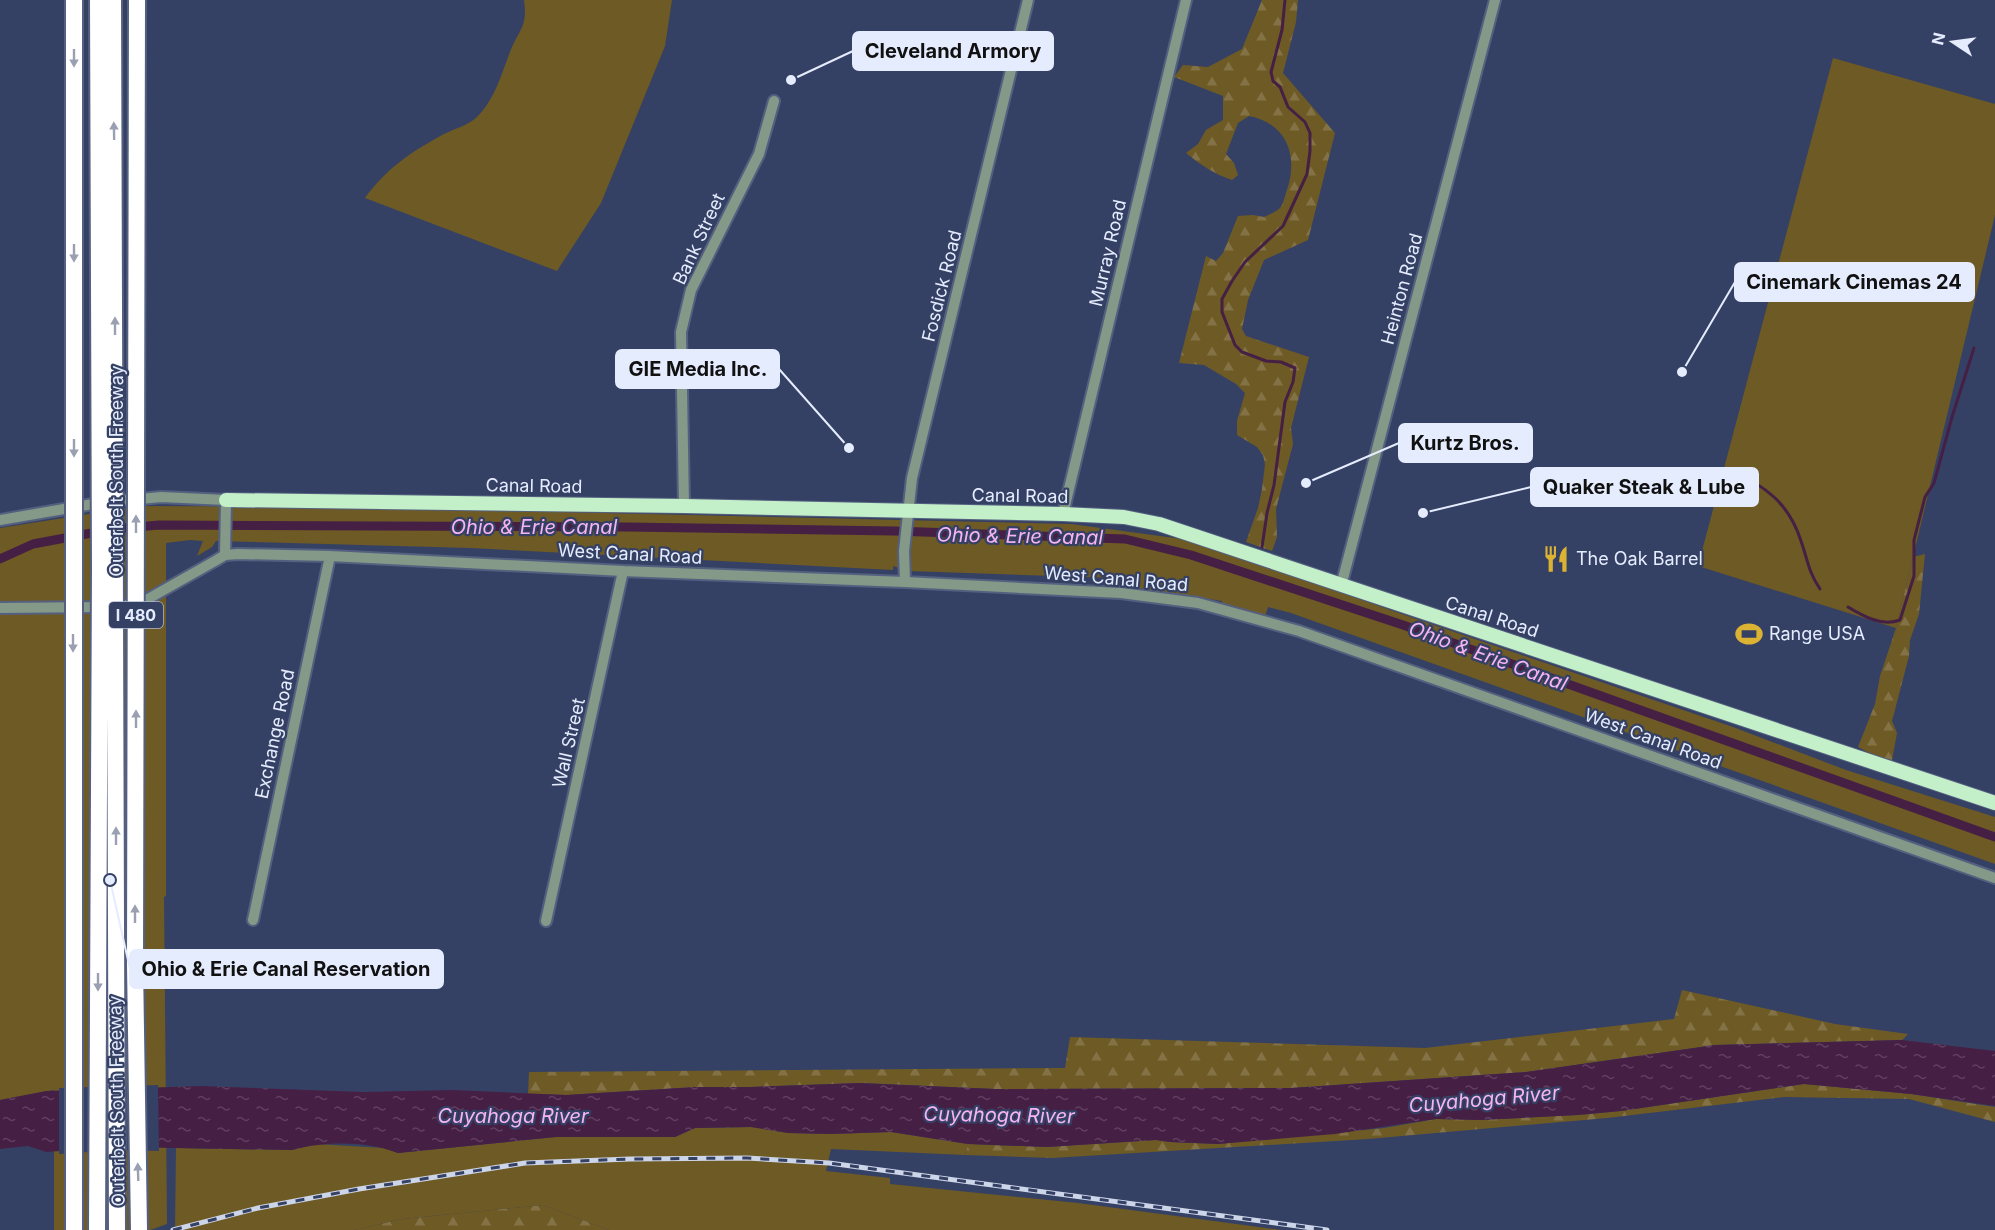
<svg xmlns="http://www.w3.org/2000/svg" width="1995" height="1230" viewBox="0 0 1995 1230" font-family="Inter,sans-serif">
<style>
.green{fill:#6e5a24}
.forest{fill:url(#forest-firs)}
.water{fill:url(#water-ripples)}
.pier{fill:#354164}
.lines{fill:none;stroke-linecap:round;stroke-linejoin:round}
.stream{stroke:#461f44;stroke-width:3}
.canal{stroke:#461f44;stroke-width:9}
.minor-casing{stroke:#556080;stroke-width:14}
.major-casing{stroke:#556080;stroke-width:16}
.minor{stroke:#849987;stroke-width:10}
.major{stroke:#c3efc9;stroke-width:14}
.rail-casing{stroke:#cdd5e9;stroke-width:5}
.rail{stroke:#354164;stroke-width:3;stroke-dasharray:9;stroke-linecap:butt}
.highway-bridge-casing{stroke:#556080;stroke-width:20;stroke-linecap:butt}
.highway-bridge{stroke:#fff;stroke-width:16}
.oneway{fill:#9aa0b2}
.labels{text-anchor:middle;stroke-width:4.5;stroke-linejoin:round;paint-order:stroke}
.shield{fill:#354164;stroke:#b0b9d0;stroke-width:1.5}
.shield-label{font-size:16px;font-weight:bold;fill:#e5ecfe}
.street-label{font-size:18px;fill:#e5ecfe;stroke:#354164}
.poi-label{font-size:18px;fill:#e5ecfe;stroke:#354164;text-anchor:start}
.water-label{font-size:20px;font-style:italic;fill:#f7b4f2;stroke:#354164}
.leader{fill:none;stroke:#e5ecfe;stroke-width:2}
.callout-dot{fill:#e5ecfe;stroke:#354164;stroke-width:2}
.callout{fill:#e5ecfe;stroke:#e5ecfe;stroke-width:2}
.callout-label{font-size:20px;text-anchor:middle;font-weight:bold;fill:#111}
</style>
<defs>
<pattern id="forest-firs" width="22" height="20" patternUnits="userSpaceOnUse" patternTransform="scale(1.5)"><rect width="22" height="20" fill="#6e5a24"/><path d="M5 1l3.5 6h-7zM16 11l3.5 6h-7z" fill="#837245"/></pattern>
<pattern id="water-ripples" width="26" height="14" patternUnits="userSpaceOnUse" patternTransform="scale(1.5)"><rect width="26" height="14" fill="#461f44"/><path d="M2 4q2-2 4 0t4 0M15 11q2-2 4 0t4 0" fill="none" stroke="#614060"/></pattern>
</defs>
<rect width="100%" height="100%" fill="#354164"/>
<path class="green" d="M524 0H672L665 46 601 203 557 271 365 198C388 167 411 152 444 134 454 129 469 125 477 117 495 99 501 75 510 52 519 29 528 27 524 0Z
M1833 58 1995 104V215L1896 628 1698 566Z
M140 506 346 507 1071 524 1197 541 1390 610 1733 727 1846 770 1995 817V864L1291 613 1268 607 1264 620 1221 607 1222 601 1132 587 1114 586V578L909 571 893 566V570L470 548 216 541 212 547 197 556 203 541 190 540 166 543V896L164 897 167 1224 150 1230H54V1090L0 1100V528Z
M751 1127 788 1133 830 1134 891 1132 968 1144 965 1155 831 1149 826 1171 890 1178V1184L1078 1203 1282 1230H609L543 1205 402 1219 354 1230H175L176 1148 292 1150 316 1144 384 1148 398 1153 556 1137H675L695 1128Z"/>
<path class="forest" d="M1262 0H1298L1296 22 1283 73 1335 133 1308 240 1264 260 1248 300 1242 329 1246 336 1309 357 1291 428 1293 444 1276 509 1277 537 1272 551 1246 542 1258 508 1262 489 1265 464 1263 455 1257 447 1237 435V421L1245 393 1236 384 1204 365 1179 363 1206 256 1216 261 1223 253 1238 216 1253 215 1264 217C1269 215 1277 211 1280 208 1284 203 1285 195 1287 190 1299 155 1286 123 1249 116L1238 123 1226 154 1234 163 1238 175 1232 180C1214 174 1201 165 1186 153L1198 144 1206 130 1223 120V96L1174 77 1183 65 1208 67 1242 49Z
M1925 554 1919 614 1910 640 1909 656 1892 721 1897 733 1892 760 1877 757 1858 747 1875 704 1880 676 1896 628 1913 557Z
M1682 990 1835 1024 1908 1034 1902 1040 1715 1045 1526 1072 1291 1088 995 1089 860 1083 749 1087H696L567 1095 528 1094 529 1072 1065 1068 1070 1037 1425 1048 1674 1019Z
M1804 1084 1911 1094 1995 1107V1122L1909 1099 1784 1097 1607 1118 1368 1139 1052 1158 965 1155 968 1144 1047 1147 1156 1140 1170 1142 1218 1144 1384 1128 1436 1119 1481 1120 1578 1115 1621 1111Z
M543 1205 609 1230H354L402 1219Z"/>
<path class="water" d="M1902 1040 1995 1051V1106L1911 1094 1804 1084 1621 1111 1578 1115 1481 1120 1436 1119 1335 1134 1218 1144 1170 1142 1156 1140 1047 1147 968 1144 891 1132 830 1134 788 1133 751 1127 695 1128 675 1137H556L398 1153C366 1141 325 1141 292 1150L119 1147 46 1152 28 1146 0 1149V1100L46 1091 201 1086 364 1092 453 1090 566 1095 696 1087H749L860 1083 995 1089 1291 1088 1526 1072 1715 1045Z"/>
<path class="pier" d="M158 1085 159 1151 119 1150 59 1154V1088Z"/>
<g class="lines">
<path class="stream" d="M1731 470C1765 486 1789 503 1801 541 1808 561 1808 571 1820 589
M1262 547 1267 513 1274 485 1285 402 1293 382 1295 368 1281 362 1266 361 1242 352 1235 345 1222 312V299L1232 281 1245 262 1283 226 1307 174 1310 151V133L1305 122 1288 107 1280 87 1273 81 1271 72 1282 30 1285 0
M1848 607C1863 616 1882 627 1900 620L1914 576V540L1925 497 1934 483 1952 417 1974 348"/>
<path class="canal" d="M0 559 33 544 113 529 159 525 627 527 894 531 1125 539 1191 555 1403 625 1995 837"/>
<defs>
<path id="minor" d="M684 506 681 332 691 290 759 154 774 101
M1063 514 1186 0
M0 520 99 503 161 497 226 500 225 555
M905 582 904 551 912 478 1028 0
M1341 586 1495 0
M0 608 102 607 139 604 215 561 225 555 238 554 330 556 623 571 905 582 1121 593 1198 603 1299 631 1995 878
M253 920 330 556
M546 921 623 571"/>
<path id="major" d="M226 500 684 506 1063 514 1124 517 1159 524 1995 803"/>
</defs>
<use href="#minor" class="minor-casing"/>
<use href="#major" class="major-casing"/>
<use href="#minor" class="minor"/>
<use href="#major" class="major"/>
<defs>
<path id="rail" d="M173 1230 258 1208 359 1189 525 1163 630 1159 747 1158 829 1163 1327 1230"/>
</defs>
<use href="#rail" class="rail-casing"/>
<use href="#rail" class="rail"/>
<defs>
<path id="highway-bridge" d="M74 0V1230
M113 0 117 1230
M137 0 135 964 139 1230
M97 1230 100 568 98 0"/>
</defs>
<use href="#highway-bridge" class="highway-bridge-casing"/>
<use href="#highway-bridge" class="highway-bridge"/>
</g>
<defs><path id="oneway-solid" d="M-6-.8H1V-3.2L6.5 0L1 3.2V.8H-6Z" transform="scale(1.5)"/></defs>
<g class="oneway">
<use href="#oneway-solid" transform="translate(74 58) rotate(90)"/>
<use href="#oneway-solid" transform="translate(114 131) rotate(-91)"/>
<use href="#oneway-solid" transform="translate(74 253) rotate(90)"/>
<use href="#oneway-solid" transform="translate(115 326) rotate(-90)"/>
<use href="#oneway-solid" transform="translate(74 448) rotate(90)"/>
<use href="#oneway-solid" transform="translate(136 524) rotate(-90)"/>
<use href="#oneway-solid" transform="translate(73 643) rotate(90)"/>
<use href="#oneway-solid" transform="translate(136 719) rotate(-90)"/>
<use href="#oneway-solid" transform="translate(116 836) rotate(-90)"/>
<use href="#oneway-solid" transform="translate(135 914) rotate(-90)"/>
<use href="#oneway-solid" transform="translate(98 982) rotate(90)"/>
<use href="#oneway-solid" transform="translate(138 1172) rotate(-92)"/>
</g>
<defs>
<symbol id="restaurant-bare" viewBox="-9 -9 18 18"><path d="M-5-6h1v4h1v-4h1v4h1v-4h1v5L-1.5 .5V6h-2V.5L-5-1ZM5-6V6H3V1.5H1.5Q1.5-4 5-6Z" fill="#dcb233" stroke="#354164" stroke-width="2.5" paint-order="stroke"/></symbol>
<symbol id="stadium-bare" viewBox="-9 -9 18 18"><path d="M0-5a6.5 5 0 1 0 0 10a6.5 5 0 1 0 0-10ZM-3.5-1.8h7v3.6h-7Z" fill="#dcb233" stroke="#354164" stroke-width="2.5" paint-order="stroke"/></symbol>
</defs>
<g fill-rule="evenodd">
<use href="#restaurant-bare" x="1537" y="540" width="38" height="38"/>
<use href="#stadium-bare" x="1730" y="615" width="38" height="38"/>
</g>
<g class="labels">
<rect class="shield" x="109" y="602" width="54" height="26" rx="4.5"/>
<g class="shield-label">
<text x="136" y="621">I 480</text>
</g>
<g class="street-label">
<text transform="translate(699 239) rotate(-65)" y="6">Bank Street</text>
<text transform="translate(1108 253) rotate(-77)" y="6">Murray Road</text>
<text transform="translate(942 286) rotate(-76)" y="6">Fosdick Road</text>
<text transform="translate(1402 289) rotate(-75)" y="6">Heinton Road</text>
<text transform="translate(117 471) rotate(-90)" y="6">Outerbelt South Freeway</text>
<text transform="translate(534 486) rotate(1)" y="6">Canal Road</text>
<text transform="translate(1020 496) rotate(1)" y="6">Canal Road</text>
<text transform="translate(630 554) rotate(3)" y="6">West Canal Road</text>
<text transform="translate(1116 579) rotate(5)" y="6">West Canal Road</text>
<text transform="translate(1492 617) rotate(18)" y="6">Canal Road</text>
<text transform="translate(275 734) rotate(-78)" y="6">Exchange Road</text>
<text transform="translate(1653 739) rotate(20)" y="6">West Canal Road</text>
<text transform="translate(569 743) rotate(-77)" y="6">Wall Street</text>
<text transform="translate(117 1101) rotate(-91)" y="6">Outerbelt South Freeway</text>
</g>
<g class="poi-label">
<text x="1576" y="565">The Oak Barrel</text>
<text x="1769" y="640">Range USA</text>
</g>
<g class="water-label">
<text x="534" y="534">Ohio &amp; Erie Canal</text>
<text transform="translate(1020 536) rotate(1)" y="7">Ohio &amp; Erie Canal</text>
<text transform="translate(1488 656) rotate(20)" y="7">Ohio &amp; Erie Canal</text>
<text transform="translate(1484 1099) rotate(-5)" y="7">Cuyahoga River</text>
<text transform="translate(999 1115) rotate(1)" y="7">Cuyahoga River</text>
<text x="513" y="1123">Cuyahoga River</text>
</g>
</g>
<path class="leader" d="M791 80L853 51M1682 372L1735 282M849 448L779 369M1306 483L1399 443M1423 513L1531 487M110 880L130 969"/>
<g class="callout-dot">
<circle cx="791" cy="80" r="6"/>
<circle cx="1682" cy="372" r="6"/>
<circle cx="849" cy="448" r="6"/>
<circle cx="1306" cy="483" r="6"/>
<circle cx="1423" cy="513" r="6"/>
<circle cx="110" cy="880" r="6"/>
</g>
<g class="callout">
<rect x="853" y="32" width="200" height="38" rx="6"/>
<rect x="1735" y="263" width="239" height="38" rx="6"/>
<rect x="616" y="350" width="163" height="38" rx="6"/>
<rect x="1399" y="424" width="133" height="38" rx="6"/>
<rect x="1531" y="468" width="227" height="38" rx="6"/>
<rect x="130" y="950" width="313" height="38" rx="6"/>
</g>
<g class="callout-label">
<text x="953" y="58">Cleveland Armory</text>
<text x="1854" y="289">Cinemark Cinemas 24</text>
<text x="698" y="376">GIE Media Inc.</text>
<text x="1465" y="450">Kurtz Bros.</text>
<text x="1644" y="494">Quaker Steak &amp; Lube</text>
<text x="286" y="976">Ohio &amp; Erie Canal Reservation</text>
</g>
<g transform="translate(1953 42) rotate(283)" stroke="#354164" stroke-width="4.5" paint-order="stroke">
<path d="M0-4.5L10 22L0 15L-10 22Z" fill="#e5ecfe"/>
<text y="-9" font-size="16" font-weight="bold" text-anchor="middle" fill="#e5ecfe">N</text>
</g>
</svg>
